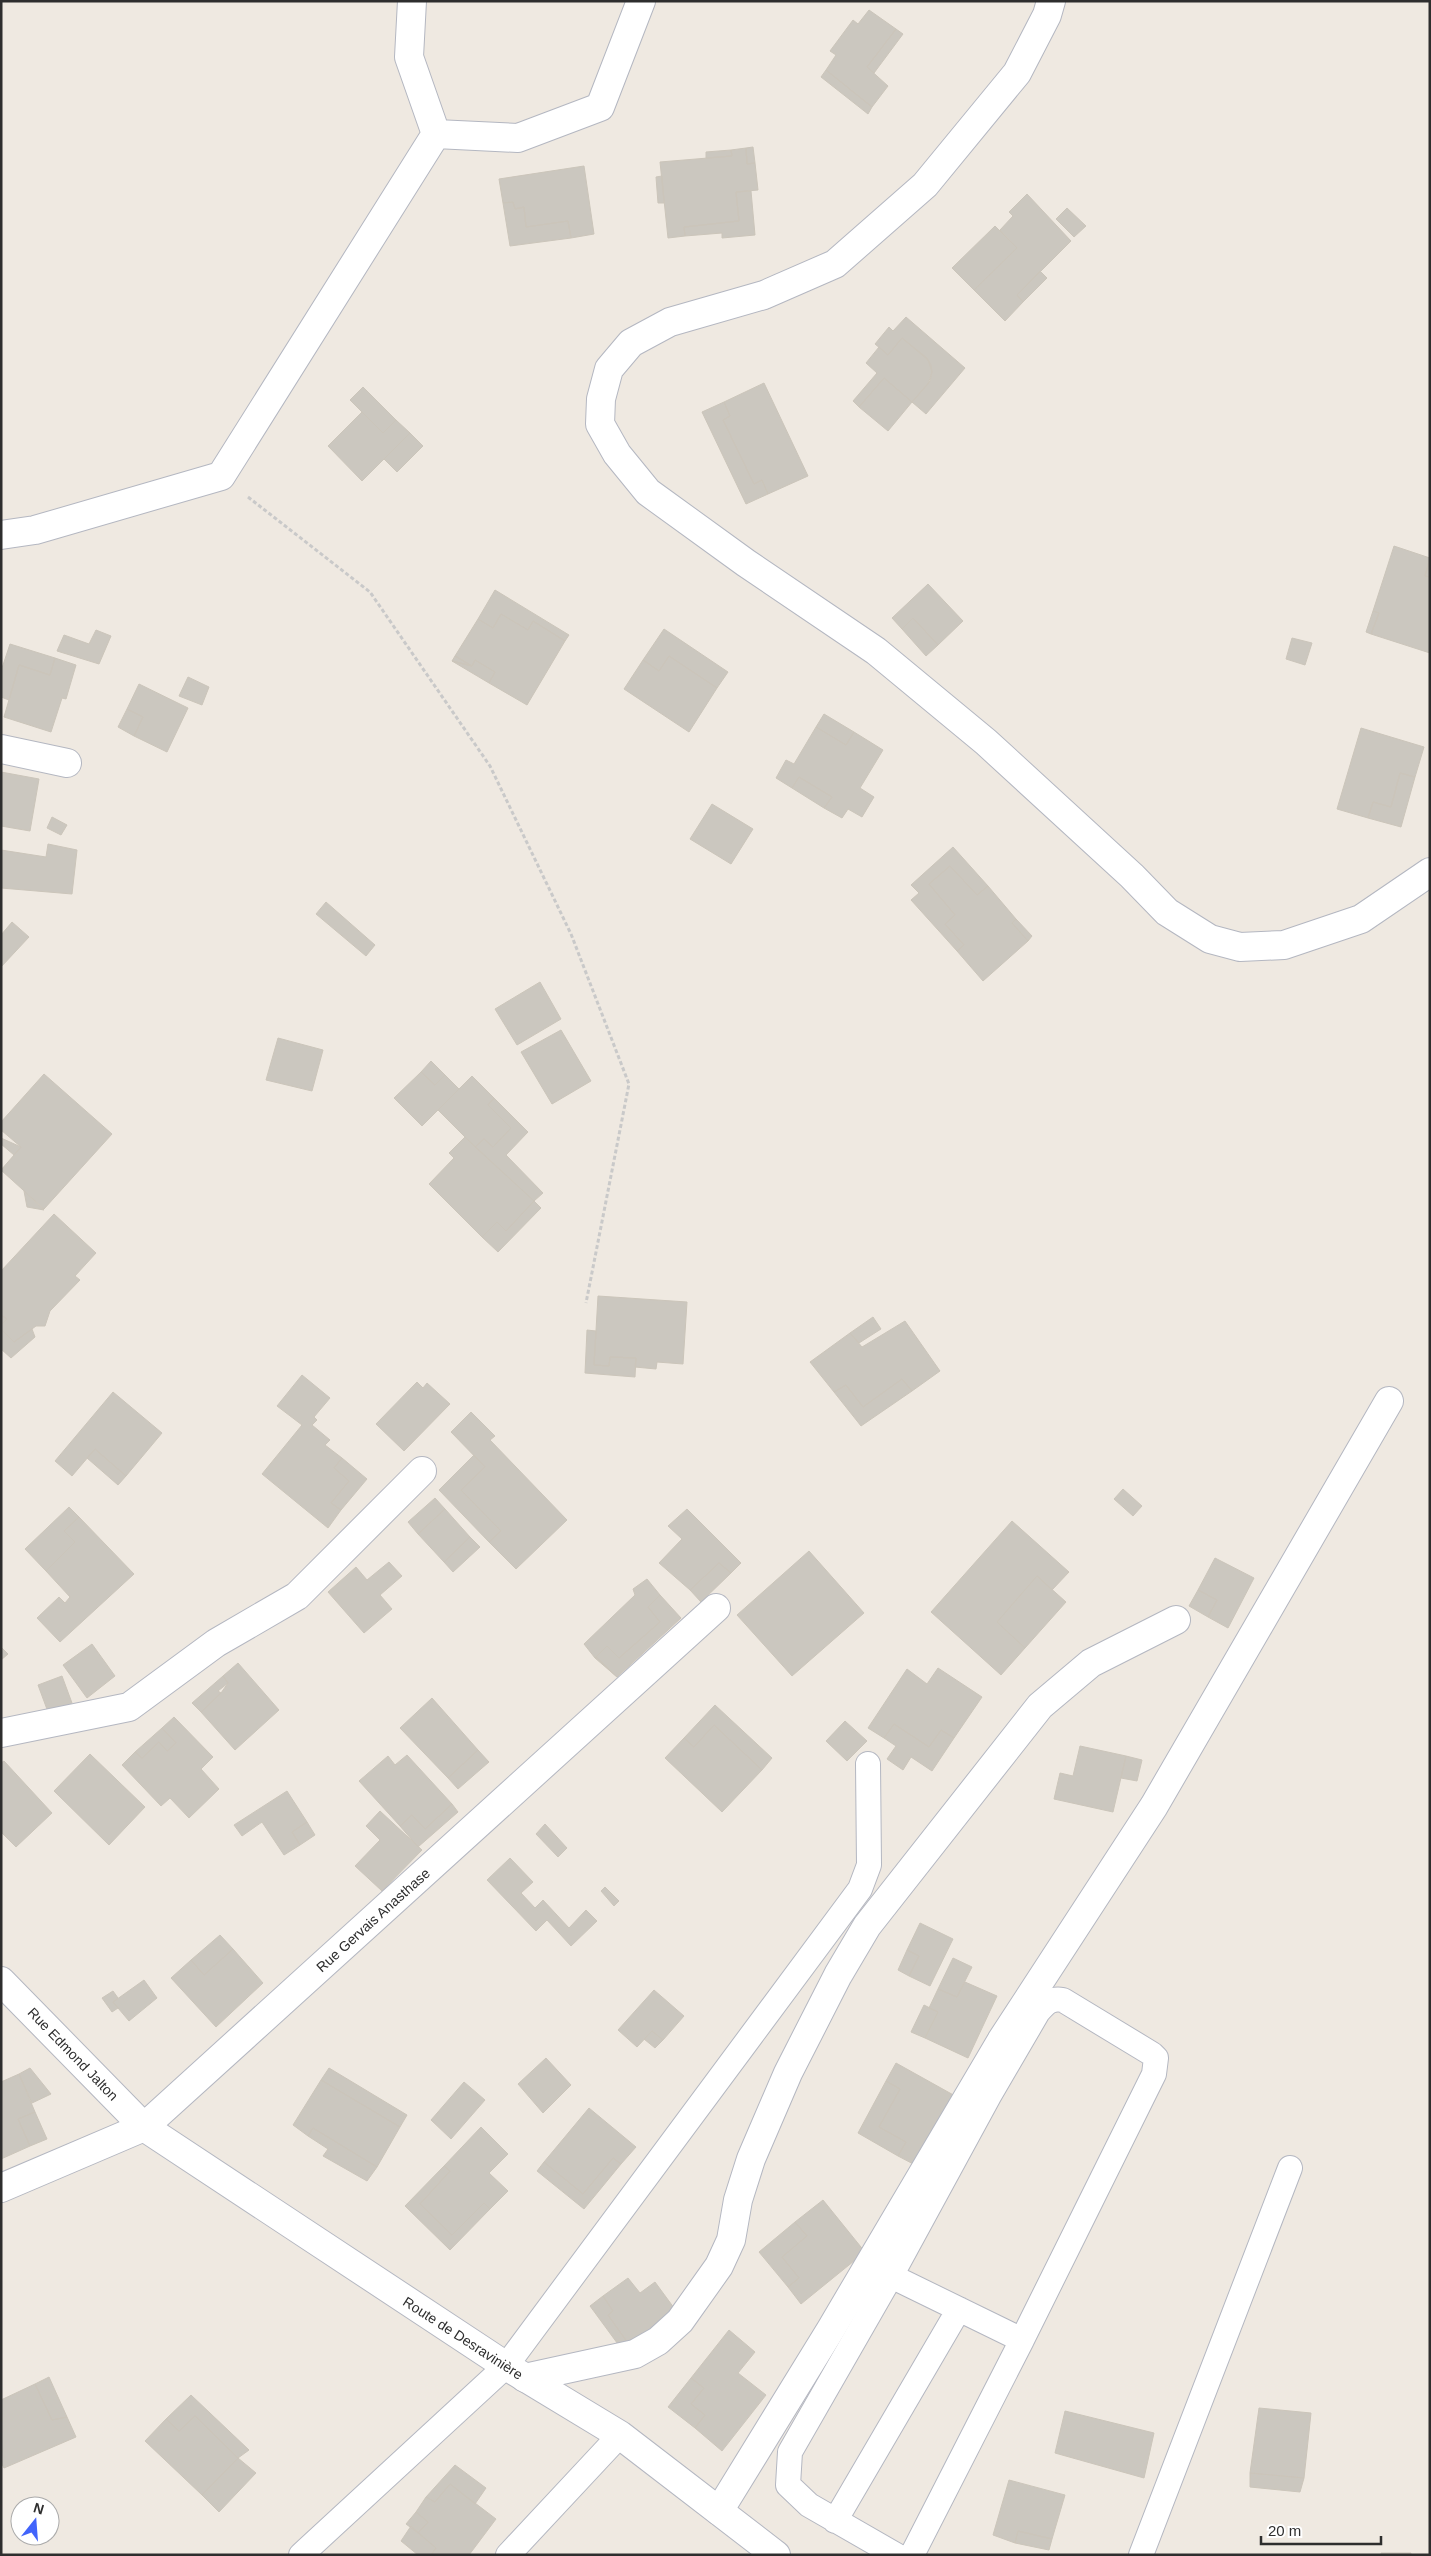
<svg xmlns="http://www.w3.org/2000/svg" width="1431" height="2556" viewBox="0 0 1431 2556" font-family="Arial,sans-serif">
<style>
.building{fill:#cbc7bf;stroke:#cbc5ba}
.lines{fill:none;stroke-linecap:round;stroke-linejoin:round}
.lane-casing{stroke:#b4b7c1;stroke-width:26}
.street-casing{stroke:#b4b7c1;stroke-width:30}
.secondary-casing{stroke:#b4b7c1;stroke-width:30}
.path{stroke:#c9c9c9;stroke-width:3;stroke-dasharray:4 2.5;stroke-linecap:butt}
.lane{stroke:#fff;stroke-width:24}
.street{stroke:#fff;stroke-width:28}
.secondary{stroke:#fff;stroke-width:28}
.labels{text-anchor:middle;stroke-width:4;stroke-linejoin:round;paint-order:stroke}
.street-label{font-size:14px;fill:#2e2e2e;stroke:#fff}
</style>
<rect width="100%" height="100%" fill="#efe9e1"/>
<path class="building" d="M869 10 896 29 867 67 888 86 872 107 826 70 836 55 830 51 853 20 858 24Z
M896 29 903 34 874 73 867 67Z
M826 70 872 107 868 114 821 77Z
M753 147 755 163 747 164 746 148Z
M746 148 747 164 755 163 758 190 736 192 739 221 684 227 685 236 668 238 660 162 732 156 731 150Z
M731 150 732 156 706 158V152Z
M584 166 594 234 571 238 568 221 526 227 524 207 515 209 513 202 503 203 499 179Z
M662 176 664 203H658L656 177Z
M751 191 755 235 722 238V233L685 236 684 227 739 221 736 192Z
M1027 194 1071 241 1017 295 1023 302 1005 321 974 290 1017 248 1000 230 1013 216 1009 212Z
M513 202 515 209 524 207 526 227 568 221 571 238 510 246 503 203Z
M1067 208 1086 226 1074 237 1056 219Z
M995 226 1017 248 974 290 952 268Z
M1040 271 1047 278 1023 302 1017 295Z
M906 317 965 368 926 414 912 402 930 381 932 372 928 360 902 338 888 355 875 344 889 327 893 331Z
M902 338 927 358 931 365 932 372 928 384 912 402 884 378 859 407 853 401 877 373 866 363 879 347 888 355Z
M884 378 912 402 888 431 859 407Z
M764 383 808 476 768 494 762 480 754 484 723 420 730 416 724 402Z
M363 387 396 420 383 433 350 400Z
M724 402 730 416 723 420 754 484 762 480 768 494 746 504 702 412Z
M362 412 383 433 396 420 410 433 362 481 328 446Z
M410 433 423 446 397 472 384 459Z
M1394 546 1430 558 1425 576 1430 577V653L1371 634 1379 613 1373 611Z
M1430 559V577L1425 576Z
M928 584 963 621 938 645 913 618 902 629 892 618Z
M495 590 569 635 565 641 533 621 528 630 501 614 493 628 478 619Z
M1373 611 1379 613 1371 634 1366 632Z
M501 614 528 630 533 621 565 641 527 705 489 683 495 672 475 660 472 666 455 656 478 619 493 628Z
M913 618 938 645 926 656 902 629Z
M664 629 728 672 717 688 669 656 659 671 643 660Z
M96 630 111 636 99 664 57 651 64 635 89 644Z
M1292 638 1312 643 1305 665 1286 659Z
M10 644 55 658 50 675 19 665 9 700 1 697V671Z
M455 656 472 666 452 661Z
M669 656 717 688 689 732 624 689 643 660 659 671Z
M55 658 76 665 66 699 62 698 51 732 4 717 19 665 50 675Z
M475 660 495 672 489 683 452 661 472 666Z
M188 677 209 687 202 705 179 696Z
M139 684 188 708 167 752 134 736 143 717 127 709Z
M127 709 143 717 134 736 118 727Z
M824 714 854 732 846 745 816 727Z
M816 727 846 745 854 732 883 750 860 788 874 797 862 817 848 809 842 818 824 808 832 797 799 777 792 788 776 778 786 760 794 764Z
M1361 728 1424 747 1415 777 1400 773 1391 807 1373 802 1368 818 1337 809Z
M1 772 39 779 30 831 1 826Z
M1400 773 1415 777 1401 827 1368 818 1373 802 1391 807Z
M799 777 832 797 824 808 792 788Z
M712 804 753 829 731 864 690 839Z
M52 817 67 825 61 835 47 828Z
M48 844 77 850 72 894 1 888V850L46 857Z
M953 847 988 886 977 895 950 866 929 884 955 915 945 924 964 945 957 951 911 900 919 893 911 885Z
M950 866 977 895 988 886 1016 919 1012 923 1028 941 983 981 957 951 964 945 945 924 955 915 929 884Z
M326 902 375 945 366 956 316 914Z
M1016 919 1032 936 1028 941 1012 923Z
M12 922 29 937 1 967V935Z
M540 982 561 1019 517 1045 495 1009Z
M561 1030 591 1081 552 1104 521 1052Z
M278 1038 323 1050 312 1091 266 1080Z
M431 1061 445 1075 435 1085 421 1072Z
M421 1072 435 1085 445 1075 459 1089 422 1126 394 1098Z
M44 1074 112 1134 44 1209 1 1170 21 1147 1 1130V1122Z
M472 1076 494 1098 488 1105 511 1128 493 1147 484 1139 475 1147 438 1110Z
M494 1098 528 1132 506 1155 543 1193 534 1201 475 1147 484 1139 493 1147 511 1128 488 1105Z
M465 1137 534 1201 506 1231 497 1222 482 1237 429 1184 454 1158 449 1153Z
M1 1138 21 1147 14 1155 1 1144Z
M24 1191 44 1210 27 1207Z
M534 1201 541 1208 498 1252 482 1237 497 1222 506 1231Z
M54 1214 96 1253 75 1276 80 1280 50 1311 45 1326H36L14 1342 1 1329V1325L7 1319 1 1315V1271Z
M598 1296 687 1302 683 1364 657 1362 656 1369 635 1367 636 1358 610 1357 609 1366 594 1365Z
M1 1315 7 1319 1 1325Z
M873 1317 881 1329 859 1343 850 1333Z
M905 1321 940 1371 912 1391 902 1379 863 1407 846 1385 834 1392 810 1362 850 1333 862 1347Z
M1 1329 14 1342 32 1329 35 1337 11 1358 1 1349Z
M587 1330 596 1331 594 1365 609 1366 610 1357 636 1358 635 1377 585 1373Z
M302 1375 330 1398 314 1417 317 1420 312 1425 330 1440 325 1445 342 1458 334 1468 349 1481 331 1503 341 1510 328 1528 262 1474 302 1425 277 1406Z
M902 1379 912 1391 861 1426 834 1392 846 1385 863 1407Z
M417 1382 423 1388 427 1383 450 1404 404 1451 376 1424Z
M113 1392 162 1433 126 1476 95 1449 72 1476 55 1461Z
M471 1412 495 1436 490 1440 567 1520 516 1569 489 1542 501 1531 461 1490 485 1467 451 1432Z
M95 1449 126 1476 118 1485 87 1458Z
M474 1455 485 1467 461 1490 501 1531 489 1542 439 1490Z
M342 1458 367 1479 341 1510 331 1503 349 1481 334 1468Z
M1123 1489 1142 1506 1133 1516 1114 1499Z
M435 1498 445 1509 418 1534 408 1522Z
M69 1507 79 1517 64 1531 75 1542 46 1571 25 1549Z
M445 1509 470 1537 444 1562 418 1534Z
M687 1509 741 1563 731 1573 719 1563 690 1590 659 1563 682 1539 668 1526Z
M79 1517 134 1574 60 1642 37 1618 59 1597 65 1603 70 1597 46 1571 75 1542 64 1531Z
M1012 1521 1069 1572 1052 1590 1037 1576 997 1622 1025 1648 1001 1675 931 1612Z
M470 1537 480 1547 453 1572 444 1562Z
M809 1551 864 1613 792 1676 737 1615Z
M1215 1558 1254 1578 1228 1628 1208 1617 1217 1600 1198 1590Z
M389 1562 402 1576 380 1595 392 1609 364 1633 328 1592 356 1567 367 1580Z
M719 1563 731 1573 701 1602 690 1590Z
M1037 1576 1066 1602 1025 1648 997 1622Z
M647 1579 660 1595 648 1607 660 1622 619 1658 607 1646 595 1658 584 1644 635 1595 633 1589Z
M1198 1590 1217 1600 1208 1617 1189 1606Z
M660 1595 681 1618 617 1677 596 1657 607 1646 619 1658 660 1622 648 1607Z
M92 1644 115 1676 87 1698 63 1665Z
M1 1647 8 1654 1 1660Z
M596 1657 617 1677 595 1658Z
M238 1663 279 1710 235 1750 201 1712 221 1693 228 1683 223 1676Z
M938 1668 982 1697 954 1738 941 1730 929 1747 894 1724 884 1738 868 1728 907 1669 927 1684Z
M62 1676 72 1703 48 1712 38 1685Z
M223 1676 228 1683 218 1691 221 1693 201 1712 192 1703Z
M432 1698 478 1750 448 1778 400 1728Z
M715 1705 772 1758 762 1770 714 1725 694 1747 684 1738Z
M174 1717 213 1757 201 1769 219 1789 189 1818 170 1798 161 1806 122 1765 135 1752 142 1758 159 1742 167 1751 176 1743 162 1728Z
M845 1721 867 1741 847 1761 826 1741Z
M894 1724 929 1747 941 1730 954 1738 932 1771 911 1757 903 1770 887 1759 896 1746 884 1738Z
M714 1725 762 1770 722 1812 665 1758 684 1738 694 1747Z
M162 1728 176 1743 167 1751 159 1742 142 1758 135 1752Z
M1080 1746 1126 1756 1113 1812 1054 1799 1060 1773 1073 1776Z
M478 1750 489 1762 458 1789 448 1778Z
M90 1754 145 1807 109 1845 54 1791Z
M407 1755 452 1804 425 1829 412 1815 400 1826 359 1781 388 1756 395 1765Z
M1126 1756 1142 1760 1137 1781 1121 1778Z
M4 1761 52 1813 16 1847 1 1832V1763Z
M287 1791 307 1822 292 1832 300 1845 284 1855 262 1822 242 1836 234 1825Z
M452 1804 458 1812 418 1847 400 1826 412 1815 425 1829Z
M380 1811 422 1850 382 1891 355 1866 380 1840 366 1826Z
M307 1822 315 1835 300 1845 292 1832Z
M545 1824 567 1848 558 1857 536 1834Z
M510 1858 533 1882 521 1893 535 1908 543 1900 569 1928 586 1910 597 1921 571 1946 547 1920 536 1931 487 1880Z
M605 1887 619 1901 614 1906 601 1891Z
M920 1923 953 1939 930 1986 909 1976 919 1956 907 1950Z
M220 1935 233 1949 204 1975 191 1960Z
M233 1949 263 1983 216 2027 171 1978 191 1960 204 1975Z
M907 1950 919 1956 909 1976 898 1970Z
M953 1958 972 1967 957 1997 938 1989Z
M144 1980 157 1998 129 2021 113 2002Z
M965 1982 997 1996 968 2058 925 2038 938 2012 929 2008 938 1989 957 1997Z
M654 1990 684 2016 663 2040 652 2031 637 2047 618 2030Z
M113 1991 118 1998 113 2002 118 2008 112 2012 102 1998Z
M924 2005 938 2012 925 2038 911 2032Z
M652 2031 663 2040 655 2048 644 2039Z
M546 2058 571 2085 543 2113 518 2084Z
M896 2063 957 2097 919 2167 898 2156 906 2142 879 2127 900 2089 886 2081Z
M30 2068 51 2094 32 2103 19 2074Z
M329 2068 407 2115 400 2127 321 2080Z
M19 2074 35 2112 18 2119 30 2146 1 2159V2082Z
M321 2080 400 2127 377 2167 313 2128 308 2136 293 2125Z
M886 2081 900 2089 879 2127 906 2142 898 2156 858 2133Z
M464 2082 485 2100 451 2139 431 2120Z
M589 2108 636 2147 621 2164 613 2158 583 2194 544 2162Z
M35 2112 47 2139 30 2146 18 2119Z
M481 2127 508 2154 489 2173 508 2191 490 2209 484 2203 452 2235 420 2204 450 2171 444 2166Z
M313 2128 377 2167 367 2181 323 2156 328 2149 308 2136Z
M613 2158 621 2164 584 2209 537 2171 544 2162 583 2194Z
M444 2166 450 2171 420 2204 452 2235 484 2203 490 2209 450 2250 405 2206Z
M823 2200 865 2252 801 2304 788 2287 799 2278 782 2257 807 2236 795 2222Z
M795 2222 807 2236 782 2257 799 2278 788 2287 759 2252Z
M628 2278 640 2293 655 2282 677 2312 630 2346 608 2315 613 2311 603 2296Z
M603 2296 613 2311 608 2315 630 2346 623 2351 590 2306Z
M729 2330 755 2352 738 2373 766 2395 722 2451 695 2428 705 2415 691 2404 704 2388 691 2378Z
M49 2377 67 2417 52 2420 35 2384Z
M691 2378 704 2388 691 2404 705 2415 695 2428 668 2407Z
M35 2384 52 2420 67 2417 76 2437 4 2468 1 2462V2400Z
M191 2395 249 2450 238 2458 195 2416 179 2431 166 2419Z
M1259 2408 1311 2413 1304 2478 1250 2473Z
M1065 2411 1154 2433 1144 2478 1055 2453Z
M195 2416 238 2458 202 2495 145 2441 166 2419 179 2431Z
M238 2458 256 2473 219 2512 202 2495Z
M455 2465 486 2488 475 2504 450 2484 435 2502 426 2497Z
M1250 2473 1304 2478 1300 2492 1250 2487Z
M1009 2480 1065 2495 1052 2539 1018 2531 1015 2543 993 2535Z
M450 2484 496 2519 469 2555H431L436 2548 418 2533 428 2522 416 2512 426 2497 435 2502Z
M416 2512 428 2522 418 2533 406 2524Z
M411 2526 436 2548 431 2555H418L401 2541Z
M1018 2531 1052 2539 1049 2550 1015 2543Z
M1381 2553H1411V2555H1381Z"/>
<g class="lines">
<defs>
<path id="lane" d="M891 2276 790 2452 788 2485 809 2505 896 2555
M835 2521 959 2309
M301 2555 506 2366 860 1889 869 1865 868 1764
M508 2555 620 2435
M912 2555 1022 2340 891 2276 989 2096 1038 2012C1046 2003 1050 1998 1063 2000L1152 2054 1156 2058 1154 2074 1022 2340
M1141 2555 1290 2168"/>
<path id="street" d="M412 1 409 57 436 134 518 138 600 107 641 1
M1051 1 1047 15 1017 73 925 185 835 264 764 295 670 322 631 343 609 369 601 399 600 424 617 454 648 492 746 563 876 651 986 742 1132 876 1167 912 1210 939 1240 947 1284 945 1361 919 1430 872
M1 535 35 530 221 476 436 134
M1 749 67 763
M1 1733 129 1707 216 1643 297 1596 422 1471
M1 2188 144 2127 716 1608
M525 2378 635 2354 658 2341 680 2321 719 2266 731 2240 738 2200 751 2159 788 2073 838 1975 867 1926 1040 1706 1091 1663 1176 1620
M719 2511 831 2329 1001 2041 1154 1806 1389 1401"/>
<path id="secondary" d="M1 1981 144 2127 506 2366 620 2435 776 2555"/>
</defs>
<use href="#lane" class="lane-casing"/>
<use href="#street" class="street-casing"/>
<use href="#secondary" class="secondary-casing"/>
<path class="path" d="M248 497 370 592 490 766 571 934 629 1084 586 1303"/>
<use href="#lane" class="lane"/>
<use href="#street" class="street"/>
<use href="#secondary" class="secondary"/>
</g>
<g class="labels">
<g class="street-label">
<text transform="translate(373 1920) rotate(-42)" y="5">Rue Gervais Anasthase</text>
<text transform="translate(73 2054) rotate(46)" y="5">Rue Edmond Jalton</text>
<text transform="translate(463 2338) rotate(33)" y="5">Route de Desravinière</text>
</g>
</g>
<rect width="1431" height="2556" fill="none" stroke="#2e2e2e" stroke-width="5"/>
<g transform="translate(35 2521) rotate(17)"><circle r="24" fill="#ffffff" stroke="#ababab"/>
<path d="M0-4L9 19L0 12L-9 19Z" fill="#4264fb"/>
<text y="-8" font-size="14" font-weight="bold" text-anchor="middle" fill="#2e2e2e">N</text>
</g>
<path d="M1261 2536v8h120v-8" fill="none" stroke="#2e2e2e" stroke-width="2.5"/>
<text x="1268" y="2536" font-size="15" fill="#2e2e2e" stroke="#ffffff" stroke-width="4" paint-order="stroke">20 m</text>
</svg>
